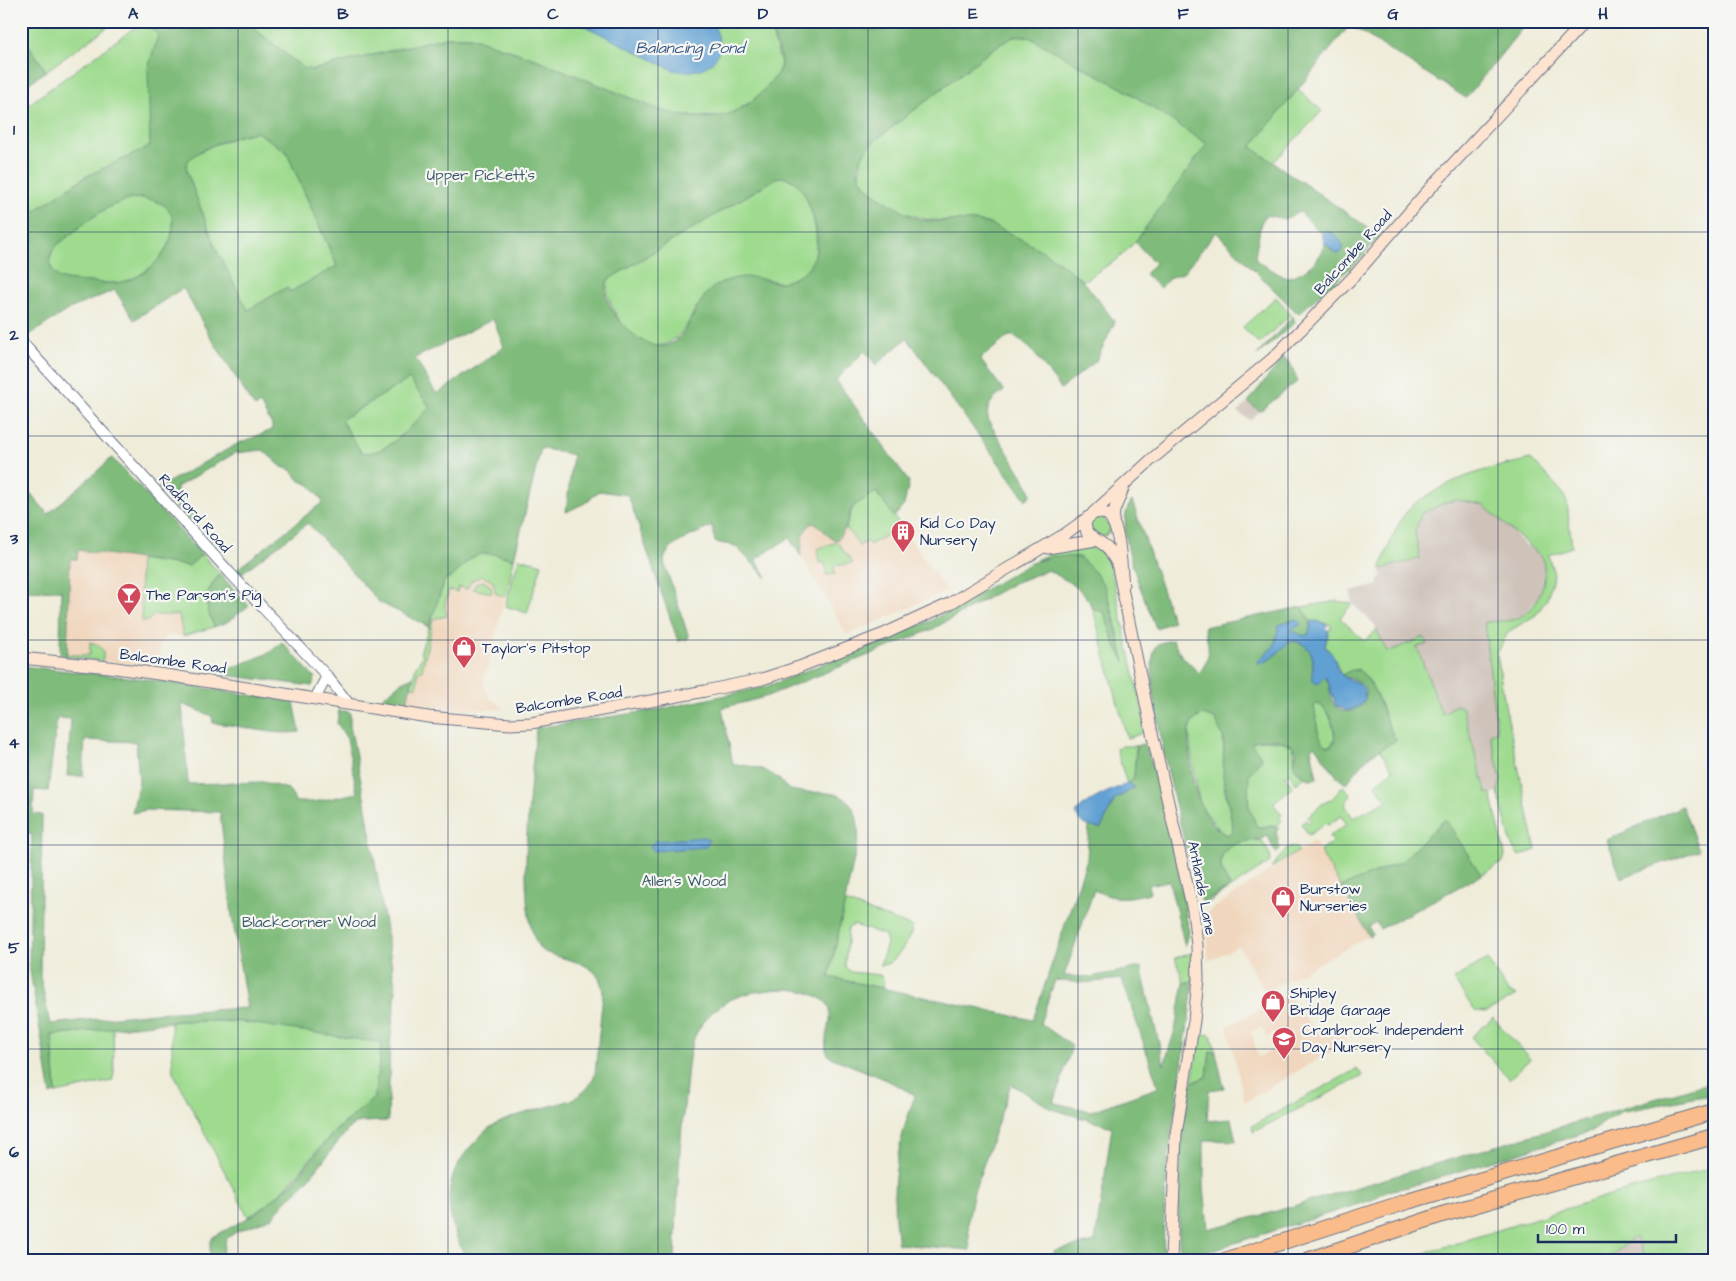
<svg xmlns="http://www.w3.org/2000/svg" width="1736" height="1281" viewBox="0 0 1736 1281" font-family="'Architects Daughter',sans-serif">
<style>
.built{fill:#f0d6bc;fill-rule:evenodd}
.industrial{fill:#cec2b9}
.green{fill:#9fdb8f;stroke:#5d8576}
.forest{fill:#7fbb7a;stroke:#4d756c;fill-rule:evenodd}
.water{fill:#61a0d3;stroke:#3e6898}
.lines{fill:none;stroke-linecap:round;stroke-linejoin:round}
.tertiary-casing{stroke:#657189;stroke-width:12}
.secondary-casing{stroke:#657189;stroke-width:13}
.motorway-casing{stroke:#657189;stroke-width:17}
.tertiary{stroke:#fff;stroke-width:10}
.secondary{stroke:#fde4d0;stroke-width:11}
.motorway{stroke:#f9bc8a;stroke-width:15}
.grid{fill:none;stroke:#1b2f5e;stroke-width:1;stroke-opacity:0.55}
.labels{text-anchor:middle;stroke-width:4.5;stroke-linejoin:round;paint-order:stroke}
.park-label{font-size:15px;fill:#3c5a6a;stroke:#f6f6f2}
.street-label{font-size:15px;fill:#1b2f5e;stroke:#f6f6f2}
.poi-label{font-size:15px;fill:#1b2f5e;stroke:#f6f6f2;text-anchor:start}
.water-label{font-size:16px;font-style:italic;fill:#345787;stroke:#f6f6f2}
.neatline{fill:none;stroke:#1b2f5e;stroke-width:2}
.grid-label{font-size:16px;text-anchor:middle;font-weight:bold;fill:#1b2f5e}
</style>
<rect width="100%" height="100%" fill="#f6f6f2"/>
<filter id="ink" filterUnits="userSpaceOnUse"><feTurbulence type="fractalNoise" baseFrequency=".02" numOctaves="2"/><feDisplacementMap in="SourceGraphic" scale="10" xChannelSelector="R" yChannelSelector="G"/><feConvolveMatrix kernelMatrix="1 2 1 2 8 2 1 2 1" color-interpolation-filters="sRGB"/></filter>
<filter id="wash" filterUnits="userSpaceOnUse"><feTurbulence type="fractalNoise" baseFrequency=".0096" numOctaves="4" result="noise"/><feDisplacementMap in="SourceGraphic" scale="20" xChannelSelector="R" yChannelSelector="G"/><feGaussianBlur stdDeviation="1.12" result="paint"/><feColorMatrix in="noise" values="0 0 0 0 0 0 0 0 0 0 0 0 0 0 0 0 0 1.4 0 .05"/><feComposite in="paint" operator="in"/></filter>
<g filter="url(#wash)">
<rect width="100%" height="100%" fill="#efecd9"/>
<path class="built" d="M876 492 947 591 847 635 801 556 802 536 812 523 821 527 845 529 847 524Z
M78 550 139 559 142 621 154 615H179L183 636H165L164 642H161L159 667 102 661 103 652 101 648 90 643V655H67L70 559Z
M514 559 484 683 490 698 504 709 462 710 406 705 416 666 423 656 420 653 445 579Z
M1314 841 1369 936 1265 992 1239 946 1208 961 1207 913Z
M1288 995 1317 1033 1336 1023 1347 1042 1245 1102 1227 1026ZM1262 1027 1266 1037 1275 1033 1281 1047 1258 1057 1251 1031Z"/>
<path class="industrial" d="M1248 402 1260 411 1250 420 1237 412Z
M1458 500 1483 505 1504 522 1524 544 1540 554 1544 567 1540 594 1525 614 1509 621 1484 622 1497 732 1490 734 1501 779 1498 792 1488 794 1462 707 1442 714 1417 647 1424 638 1387 652 1374 624 1352 604 1351 592 1379 585 1378 579 1381 577 1380 569 1420 560 1415 532 1421 514 1446 502Z
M1635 1237 1646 1260H1606Z"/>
<path class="green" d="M21 21H116L46 71 21 33Z
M245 21H768L781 64C774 89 747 105 726 116L720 117 675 115 657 109 538 60 471 37H446L312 70 303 68Z
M142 22 185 54 228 110 85 177 21 220V110Z
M1021 35 1031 38 1127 91 1208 144 1135 242 1119 258 1083 281 1058 261 987 223 972 221 929 220 905 213 872 192 859 177 862 156 872 143 994 48 1008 39Z
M1298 89 1322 111 1273 163 1251 147Z
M257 132 286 151 337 266 290 292 287 287 248 311 216 249 187 172C186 166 186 162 191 158 203 147 241 134 257 132Z
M778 177C796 177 804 189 809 205 820 235 824 275 782 282 776 283 770 279 764 279 752 280 710 301 696 307 657 400 595 299 609 279Z
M141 198C157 200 173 205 173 224 173 254 142 282 113 283 106 284 98 282 90 282 81 281 68 282 60 278 47 270 48 255 57 245 81 227 109 199 141 198Z
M1276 297 1291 314 1259 344 1243 327Z
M409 379 430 407C416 421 383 460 361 452L341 420Z
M1531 459 1563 493 1567 503 1572 547 1548 555 1554 574 1547 599 1536 615 1508 632 1497 654 1505 705 1536 850 1519 856 1512 846 1498 792 1501 779 1490 734 1497 732 1484 622C1495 621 1508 622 1518 618 1539 609 1549 578 1542 557L1483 505 1458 500 1446 502 1421 514 1415 532 1420 559 1380 569C1388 550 1395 525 1408 510 1413 504 1421 500 1427 496 1461 474 1492 468 1531 459Z
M876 492 901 526 870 545 867 541 859 546 846 528C853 504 854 503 876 492Z
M1100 514 1111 528 1107 535 1098 538 1087 524Z
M837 542 853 563 834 566 835 574 826 575 825 563H819L817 549Z
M1084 547C1099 547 1107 557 1111 570L1146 728C1142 735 1134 736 1127 738L1093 609 1104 612 1115 644 1124 659C1113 617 1113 588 1079 557H1048L1036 560 1052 552Z
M478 553H489L514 559 506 596 496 594 493 582 483 576 472 580 467 589 458 587 457 592 449 590 445 606 447 616 433 619 422 671H418L417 687 411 686 416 666 423 656 420 653 445 579C459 577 465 559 478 553Z
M202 554 220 574C202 596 204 601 214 627L183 636 179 615H154L148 621H142L139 559 189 566Z
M519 558 542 564 527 613 505 606Z
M483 581 491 586 492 593 473 589 476 583Z
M1338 601 1352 604 1340 618 1364 641 1377 630 1387 652 1424 637 1427 644 1417 647 1442 714 1456 705 1462 707 1487 794 1491 793 1505 855 1503 862 1481 875 1445 819 1401 862 1341 887 1320 851 1333 842 1329 836 1347 824 1341 816 1328 825 1326 823 1309 835 1301 824 1306 820 1309 823 1311 821 1308 817 1322 804 1332 799 1343 786 1351 794 1345 805 1353 818 1387 801 1375 784 1393 770 1379 749 1396 740C1383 720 1377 681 1357 669L1341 675 1333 655 1325 646 1329 630 1331 629V625L1317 621 1311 622 1302 607Z
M90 642C100 644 106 651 102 661L60 656V651L67 655H90Z
M1316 704C1330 707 1333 726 1335 739L1330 746 1324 745 1319 737 1314 707Z
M1203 715 1213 717 1223 732 1224 786 1233 827 1232 832 1227 835 1221 832 1200 805 1191 754 1189 729 1194 720Z
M1257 740 1281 741 1293 746 1296 770 1305 777 1296 784 1289 773 1285 776 1293 787 1273 803 1282 815 1279 817 1282 821 1277 825 1279 828 1277 831 1275 826 1257 827 1249 810 1248 778 1250 770 1262 758 1251 743Z
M1123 746H1136L1134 778 1127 784 1116 748Z
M1262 840 1271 857 1269 863 1207 903 1230 886C1218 869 1215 850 1238 843 1246 841 1254 841 1262 840Z
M1294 846 1299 851 1271 868 1287 848Z
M845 902 913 927C909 940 895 967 880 965L887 943 885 935 854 925 848 928 845 967 851 972 880 975 883 980 882 988 829 977Z
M1192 953 1193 981 1184 983 1175 958Z
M1487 959 1508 992 1516 995 1487 1012 1475 1011 1453 979Z
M1493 1018 1530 1059 1509 1079 1471 1037Z
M184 1021 251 1022 382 1043 374 1098C361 1111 345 1120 333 1133 302 1165 289 1193 248 1217L173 1072 171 1022Z
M113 1028 114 1073 112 1081 56 1093 52 1035Z
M1204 1034 1211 1035 1216 1052 1210 1051 1207 1077 1192 1082 1200 1039Z
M1357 1069 1363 1076 1253 1132 1252 1126Z
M1715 1167V1260H1646L1635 1237 1606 1260H1419V1255L1613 1194Z"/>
<path class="forest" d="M143 21H245L303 68 312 70 446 37H471L538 60 657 109C698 122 736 124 766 87 771 81 779 74 781 65 782 56 771 32 768 21H1516L1524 26 1466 98 1350 25 1251 147 1380 236 1360 259 1298 314 1216 232 1183 273 1171 277 1160 288 1145 274 1155 263 1135 242 1207 144 1127 91 1027 36H1015L994 48 872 143C845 174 862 186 890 204 901 210 911 218 924 220 946 224 970 216 992 225 1022 239 1058 257 1082 281 1094 293 1104 308 1115 322L1096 361 1061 389 1031 349 1014 336H1009L980 359 1004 391C992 400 984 406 989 422L1029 487 1031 494 1026 500 907 338 876 365 865 351 836 380 909 482 904 505 894 517 876 492 852 507 845 529 837 540C825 538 823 524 811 523L803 534 801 556 789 538 756 559 767 578 735 546 715 542 712 526C698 534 665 543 664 562L689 638 678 641 628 495 599 491 585 503 566 512 573 455 541 448 514 559C493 553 476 548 461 568 456 573 453 578 445 579L429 627 379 602 308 523 239 575 235 571 323 502 310 485 300 481 291 470 282 467 263 450 235 453 177 487V493L201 521 193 526 158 488 239 443 272 430V425L260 404 255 407 253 405 210 336 183 288 134 320 115 290 69 309 25 338 21 333V220L85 177 150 146 148 69 158 35ZM257 132 286 151 337 266 290 292 287 287 248 310 216 249 187 172C186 166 186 162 191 158 202 147 241 134 257 132ZM778 177C798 177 804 192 810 208 819 232 823 261 798 276 792 279 786 282 780 282 772 283 765 279 758 278 743 275 726 279 714 287 693 301 689 342 664 346 638 350 593 301 609 279ZM141 198C157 200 173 205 173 224 173 254 142 282 113 283 106 284 98 282 90 282 81 281 68 282 60 278 47 270 47 255 57 245 81 227 109 199 141 198ZM1300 212 1322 234 1324 232 1333 252 1325 243C1323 259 1300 278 1284 277L1257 261 1255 257 1261 223 1266 215 1284 219ZM493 319 504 347 439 393 435 392 415 358ZM409 379 430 407C416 421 383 460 361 452L341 420Z
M21 33 46 71 21 89Z
M1293 316 1295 323 1257 355Z
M1284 357 1291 365 1298 381 1260 411 1248 402Z
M112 458 202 554 189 566 78 550 77 559H70L67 655 60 651 61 590 21 591V482L48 514Z
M1132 501 1173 622 1156 628C1146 600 1110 526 1132 501Z
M1053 556 1079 557 1095 572 1105 587 1125 662 1115 644 1104 612 1093 609C1083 587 1068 582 1048 570L1014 583 933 629 765 697 722 708 733 765C751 765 766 768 780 780 783 784 787 789 791 790 813 796 843 785 854 810 858 821 859 829 858 840L829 977 1033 1020 1087 859 1089 825 1101 828 1115 799 1134 788 1129 784 1124 785 1134 778 1136 746 1142 744 1146 746 1159 787 1180 878 1189 933 1185 946 1169 881 1148 885 1150 893C1126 898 1117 901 1094 890L1064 976 1091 977 1141 967 1164 1065 1175 1030 1184 983 1193 981C1184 1074 1160 1166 1164 1260H1055L1054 1251 1095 1242 1112 1127 1052 1109 1011 1084 973 1195 968 1220 970 1250 898 1244C889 1185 896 1150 915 1095L887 1080 830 1057C817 1042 838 1020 827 1003 808 987 784 988 762 991 735 994 713 1006 699 1029 688 1045 688 1069 686 1088 679 1145 677 1202 675 1260H467C445 1217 439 1180 474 1143 480 1137 486 1129 494 1125 518 1113 546 1108 571 1100 584 1093 590 1088 595 1074L603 993C600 958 565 963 541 950 513 915 532 775 536 728L662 709 768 686 932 620 1031 563ZM1122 979 1158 1086 1157 1088 1091 1111 1054 1103 1072 1046 1040 1023 1055 980 1081 983Z
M220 574 249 606 227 622 214 627C204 601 202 597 220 574Z
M1302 607 1311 622 1309 634 1304 636 1292 632 1291 629 1301 624 1297 619C1268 625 1284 630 1274 647 1270 652 1263 656 1258 661L1261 664 1272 658 1289 642C1295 641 1299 642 1304 645 1319 657 1309 668 1314 682L1320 683 1322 677H1325C1332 685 1328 699 1336 707 1352 721 1377 697 1360 683 1354 679 1347 678 1341 675L1352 670H1359C1379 687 1382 718 1396 740L1368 757 1346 784 1338 778 1314 745 1311 749 1317 778 1308 779 1294 768 1296 752 1293 746C1281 739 1264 736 1251 743L1262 758 1249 774 1248 804 1257 827H1275L1280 849 1277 852 1274 850 1268 836C1258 842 1247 839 1236 844 1215 852 1218 870 1230 886L1203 903 1199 898C1189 858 1138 673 1156 647 1159 642 1168 641 1173 640L1181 655 1199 673C1212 658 1209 645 1204 627ZM1318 703C1330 711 1337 729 1334 743L1329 746C1316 743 1317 718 1314 707ZM1203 715 1215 719 1224 739 1223 776 1233 827 1232 832 1227 835C1218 833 1204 813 1200 804 1194 791 1185 740 1190 727 1192 721 1197 717 1203 715Z
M282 642 315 678 312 686 217 674 269 653Z
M21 666 146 679 294 702 300 732C270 736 243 725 213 723L212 716 182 704 188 784 263 782 288 789 296 802H314L357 793 347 739 337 723 339 710 350 712V726L365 802 396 991 390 1044 388 1121 360 1122 350 1127 307 1181 283 1204 273 1217 236 1232 226 1239 221 1260H210V1243L213 1237 253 1215 276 1197 292 1183 332 1134 374 1098 382 1043 235 1021H179L52 1035 56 1093 51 1095 29 965 32 834 21 835ZM57 718 71 719 67 776H83L85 740 136 742 139 782 132 813 147 810 220 812 232 916 247 1008 154 1013 50 1024 40 976 42 815 33 814 34 790 48 791Z
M413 677 406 705 381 699 400 683Z
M1682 806 1699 850 1621 878 1607 840Z
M1445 819 1481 875 1380 929 1376 922 1369 927 1372 934 1369 936 1341 887 1401 862Z
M1210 1051 1216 1052 1224 1088 1209 1090 1207 1121 1231 1119 1236 1141 1204 1140V1186L1208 1229 1270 1213 1715 1081V1094L1620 1112 1591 1131 1408 1187 1386 1191 1372 1200 1180 1260C1177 1212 1178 1127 1192 1082L1207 1077Z"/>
<path class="water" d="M575 21H711C733 55 708 77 673 70Z
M1325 231C1334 232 1341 239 1343 247L1341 253H1335L1325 243 1322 235Z
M1297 619 1301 624 1291 630 1304 636 1309 634 1312 621 1320 622 1327 625 1326 630H1329L1325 646C1327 650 1330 652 1333 655 1336 661 1335 668 1340 673 1351 686 1364 676 1365 699L1360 706 1348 711 1336 706 1327 679 1324 677 1318 684 1314 682C1309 668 1320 657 1304 645 1299 641 1295 641 1289 642L1272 658 1259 664 1258 661 1274 646 1279 625Z
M1127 784 1132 785 1134 788 1115 799 1101 828C1091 828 1078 824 1076 813 1083 802 1115 788 1127 784Z
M704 837 709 840 706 847 654 851 650 846 655 841Z"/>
</g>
<g filter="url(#ink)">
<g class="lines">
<defs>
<path id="tertiary" d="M21 341 230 573 327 676 349 704
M316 697 327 676"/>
<path id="secondary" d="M1093 513 1152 459 1272 359 1355 275 1424 195 1585 21
M1088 517 1085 524 1087 533 1107 547 1117 563 1152 733 1193 910 1197 945 1198 979 1194 1021 1176 1134 1171 1260
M1113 523 1114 511 1124 486
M1048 548 1096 540
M21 658 109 667 172 676 428 717 510 724 531 723 705 691 762 679 799 667 886 633 949 604 1065 534 1096 512 1107 514C1121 525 1121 568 1123 586"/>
<path id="motorway" d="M1226 1260 1409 1201 1715 1111
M1308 1260 1444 1214 1715 1136"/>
</defs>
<use href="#tertiary" class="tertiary-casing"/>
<use href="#secondary" class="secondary-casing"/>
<use href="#motorway" class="motorway-casing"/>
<use href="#tertiary" class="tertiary"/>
<use href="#secondary" class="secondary"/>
<use href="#motorway" class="motorway"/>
</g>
</g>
<path class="grid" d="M238 21V1260M448 21V1260M658 21V1260M868 21V1260M1078 21V1260M1288 21V1260M1498 21V1260M21 232H1715M21 436H1715M21 640H1715M21 845H1715M21 1049H1715"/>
<defs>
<symbol id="building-pin" viewBox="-11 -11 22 30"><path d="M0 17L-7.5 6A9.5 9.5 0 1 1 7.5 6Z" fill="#d1495b" stroke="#f6f6f2"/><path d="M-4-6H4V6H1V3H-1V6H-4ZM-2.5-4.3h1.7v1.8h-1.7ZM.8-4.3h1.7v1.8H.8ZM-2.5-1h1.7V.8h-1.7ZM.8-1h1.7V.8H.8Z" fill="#fff"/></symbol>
<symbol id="bar-pin" viewBox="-11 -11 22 30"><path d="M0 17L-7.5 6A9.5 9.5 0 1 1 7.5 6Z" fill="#d1495b" stroke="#f6f6f2"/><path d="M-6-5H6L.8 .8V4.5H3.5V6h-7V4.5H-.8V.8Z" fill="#fff"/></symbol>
<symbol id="shop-pin" viewBox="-11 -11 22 30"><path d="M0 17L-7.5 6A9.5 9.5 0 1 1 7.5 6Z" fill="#d1495b" stroke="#f6f6f2"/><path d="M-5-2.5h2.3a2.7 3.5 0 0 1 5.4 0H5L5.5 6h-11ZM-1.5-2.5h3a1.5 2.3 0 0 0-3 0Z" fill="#fff"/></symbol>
<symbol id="school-pin" viewBox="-11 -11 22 30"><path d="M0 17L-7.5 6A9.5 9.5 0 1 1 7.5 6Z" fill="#d1495b" stroke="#f6f6f2"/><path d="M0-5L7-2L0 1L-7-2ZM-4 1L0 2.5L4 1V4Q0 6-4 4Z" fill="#fff"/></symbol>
</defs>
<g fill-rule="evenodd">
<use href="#building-pin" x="889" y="518" width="28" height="38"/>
<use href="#bar-pin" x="115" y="581" width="28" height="38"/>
<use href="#shop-pin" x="450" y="634" width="28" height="38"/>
<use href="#shop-pin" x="1269" y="884" width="28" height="38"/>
<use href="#shop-pin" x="1259" y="988" width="28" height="38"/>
<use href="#school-pin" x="1270" y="1025" width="28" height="38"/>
</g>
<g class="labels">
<g class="park-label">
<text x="481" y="180">Upper Pickett's</text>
<text x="684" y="886">Allen's Wood</text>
<text x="309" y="927">Blackcorner Wood</text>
</g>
<g class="street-label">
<text transform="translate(1353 252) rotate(-48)" y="5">Balcombe Road</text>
<text transform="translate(195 513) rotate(48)" y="5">Radford Road</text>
<text transform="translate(173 661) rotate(8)" y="5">Balcombe Road</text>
<text transform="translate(569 700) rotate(-9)" y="5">Balcombe Road</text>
<text transform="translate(1202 888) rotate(79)" y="5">Antlands Lane</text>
</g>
<g class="poi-label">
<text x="920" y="528">Kid Co Day<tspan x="920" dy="17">Nursery</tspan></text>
<text x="146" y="600">The Parson's Pig</text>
<text x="482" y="653">Taylor's Pitstop</text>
<text x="1300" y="894">Burstow<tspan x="1300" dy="17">Nurseries</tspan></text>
<text x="1290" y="998">Shipley<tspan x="1290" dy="17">Bridge Garage</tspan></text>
<text x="1302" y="1035">Cranbrook Independent<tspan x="1302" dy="17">Day Nursery</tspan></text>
</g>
<g class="water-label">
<text x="690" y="53">Balancing Pond</text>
</g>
</g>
<rect width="1736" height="1281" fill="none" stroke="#f6f6f2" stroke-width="55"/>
<path d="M1538 1234v8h138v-8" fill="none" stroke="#1b2f5e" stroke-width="2.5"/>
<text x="1546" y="1234" font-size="15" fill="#1b2f5e" stroke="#f6f6f2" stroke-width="4" paint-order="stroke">100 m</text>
<rect x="28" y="28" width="1680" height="1226" class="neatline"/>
<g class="grid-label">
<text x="133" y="19">A</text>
<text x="343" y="19">B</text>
<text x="553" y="19">C</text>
<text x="763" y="19">D</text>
<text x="973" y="19">E</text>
<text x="1183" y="19">F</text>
<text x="1393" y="19">G</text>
<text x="1603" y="19">H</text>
<text x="14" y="135">1</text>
<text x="14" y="340">2</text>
<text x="14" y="544">3</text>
<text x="14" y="748">4</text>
<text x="14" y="953">5</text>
<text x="14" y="1157">6</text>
</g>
</svg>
